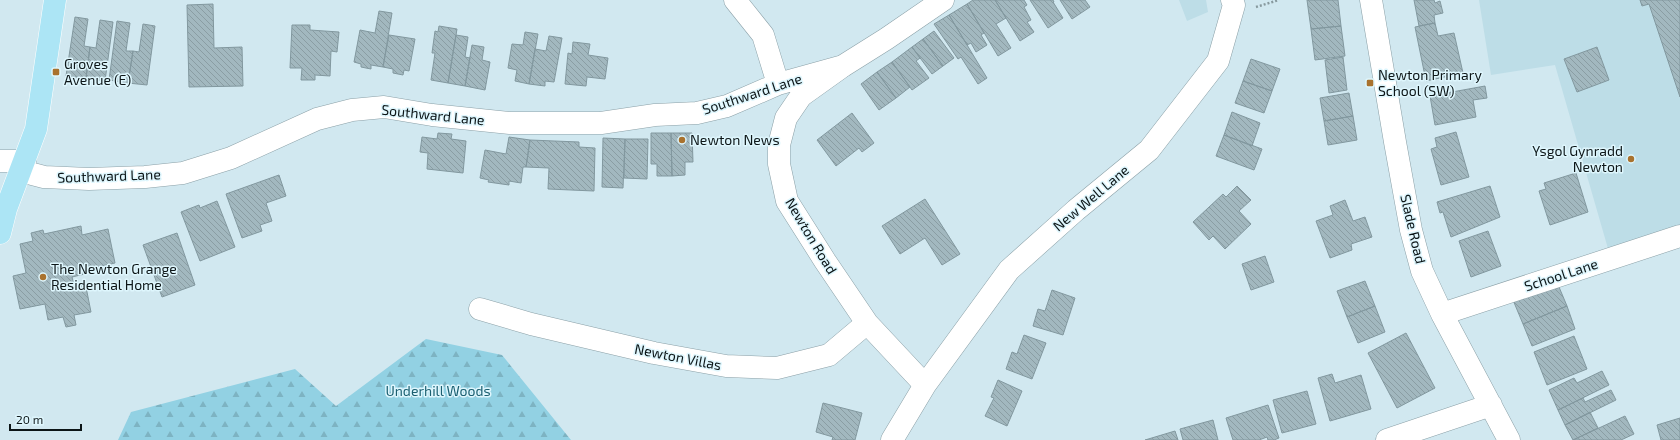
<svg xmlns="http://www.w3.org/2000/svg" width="1680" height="440" viewBox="0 0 1680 440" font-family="'Exo 2',sans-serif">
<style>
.built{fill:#bddde7}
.forest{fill:url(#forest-firs)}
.building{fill:url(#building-back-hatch);stroke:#82989f}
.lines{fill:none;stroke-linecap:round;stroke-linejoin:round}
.minor-casing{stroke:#8ba0a7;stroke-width:23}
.major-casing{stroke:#fff;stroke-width:23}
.path{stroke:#87999e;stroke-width:2.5;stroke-dasharray:2 2;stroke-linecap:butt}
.minor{stroke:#fff;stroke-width:22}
.major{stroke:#ace5f5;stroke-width:22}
.poi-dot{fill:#a9722e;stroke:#def6fd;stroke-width:1.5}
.labels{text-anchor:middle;stroke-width:3;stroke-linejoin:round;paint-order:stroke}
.poi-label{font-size:14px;fill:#0c1517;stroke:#def6fd;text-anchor:start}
.street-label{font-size:14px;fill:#0c1517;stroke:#def6fd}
.park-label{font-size:14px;fill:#1a5f71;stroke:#def6fd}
</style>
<defs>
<pattern id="forest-firs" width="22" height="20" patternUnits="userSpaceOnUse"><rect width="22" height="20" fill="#92d1e3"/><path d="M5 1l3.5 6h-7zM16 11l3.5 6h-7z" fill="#7db3c2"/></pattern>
<pattern id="building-back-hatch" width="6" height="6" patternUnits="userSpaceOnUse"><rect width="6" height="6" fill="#a2b8bf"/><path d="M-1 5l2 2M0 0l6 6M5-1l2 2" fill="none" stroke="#8a9da3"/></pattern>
</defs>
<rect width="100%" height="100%" fill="#d1e8f0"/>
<path class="built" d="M1179 0H1206L1208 12 1187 21Z
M1479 0H1680V244L1611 259 1555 65 1491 75Z"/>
<path class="forest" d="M426 339 502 355 571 440H118L131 412 295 369 336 406Z"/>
<path class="building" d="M973 0H995L1006 18 996 24 1011 48 998 56 967 4Z
M995 0H1024L1027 5 1024 7 1031 20 1027 22 1034 32 1020 41Z
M1030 0H1053L1054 2H1053L1063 18 1048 28Z
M1060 0H1085L1090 7 1072 19Z
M1307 0H1338L1341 26 1311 29Z
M1414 0H1434L1435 3 1440 1 1443 13 1434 15 1435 23 1419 26Z
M1640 0H1680V97L1649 4 1642 6Z
M213 4 214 48 242 47 243 86 189 87 187 5Z
M967 4 984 33 981 35 987 45 976 52 971 43 967 45 949 15Z
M379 11 392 13 383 67 371 65V69L361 67V64L354 62 360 30 375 33Z
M949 15 987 78 978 84 961 57 958 59 934 24Z
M75 17 88 19 84 46 90 47 86 78 66 76Z
M100 20 113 22 105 81 86 78 90 47 96 48Z
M117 21 130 23 126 51H133L128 83 109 80Z
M1435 23 1438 36 1454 33 1463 73 1426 81 1415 27Z
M143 24 155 26 147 85 128 83 133 51 139 52Z
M292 25H310V30L339 32 337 52 331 51 330 76 315 75V80H301L302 68H290Z
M439 26 457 29 448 83 431 80 435 53H432L435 31 438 32Z
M1341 26 1345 56 1315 60 1311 29Z
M934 31 954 58 943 66 923 39Z
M525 32 538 34 529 84 515 81 517 70 508 68 512 44 523 45Z
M389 35 415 39 409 71 404 70 403 75 393 73V69L383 67Z
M456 35 468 37 465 57 470 58 465 86 448 83Z
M549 36 562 38 554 82 545 81V86L529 84 535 49 546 51Z
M923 39 943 66 932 74 912 47Z
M573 42 590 44 588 55 608 58 605 79 587 77 586 86 565 84 568 53 572 54Z
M472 45 484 47 482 60 490 62 485 90 465 86Z
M912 47 920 58 916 61 929 78 912 90 892 62Z
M1597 47 1609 80 1577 92 1564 59Z
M1343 57 1347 90 1329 93 1325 60Z
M1251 59 1280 69 1272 91 1243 81Z
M892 62 910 87 896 98 877 72Z
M877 72 896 98 879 110 861 84Z
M1243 81 1272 91 1264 113 1235 103Z
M1485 86 1487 98 1473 100 1476 117 1435 125 1430 96Z
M1349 93 1353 116 1324 121 1320 98Z
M1232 112 1260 123 1252 146 1224 135Z
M852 113 874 143 862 152 859 148 836 166 817 140Z
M1353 116 1357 140 1328 145 1324 121Z
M1456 132 1469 177 1441 185 1431 149 1437 147 1435 138Z
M438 133 452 134 451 139 466 141 463 173 427 169 428 153 420 152 422 137 437 139Z
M651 133H671L672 176H657V164H651Z
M671 133H692L693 162H685V175L672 176Z
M1224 135 1262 149 1254 170 1216 156Z
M509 137 530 140 526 167H523L521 183 509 181V185L488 182 489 180 480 178 485 150 506 154Z
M603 138 625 139 623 188 602 187Z
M625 139H648L647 179 624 178Z
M530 140 579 142V147L595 148 594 191 548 189 549 168 526 167Z
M1576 173 1588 212 1550 225 1539 191 1546 189 1544 183Z
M279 175 286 196 266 203 272 221 260 225 262 231 242 238 226 194Z
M1237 186 1251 200 1239 211 1251 224 1225 249 1213 236 1209 240 1193 222 1223 194 1226 197Z
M1490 186 1500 217 1451 237 1443 212 1440 213 1437 202Z
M925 199 960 254 942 265 925 238 900 254 882 226Z
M1345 200 1353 221 1365 217 1372 237 1351 244 1352 250 1330 258 1316 221 1333 215 1330 206Z
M217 201 235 247 200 261 181 212 199 205 200 208Z
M81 226 82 235 108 229 115 263 88 269 89 273 72 277 74 285 85 282 91 312 74 315 76 325 66 327 63 317 48 320 45 304 20 309 13 276 26 273 20 244 33 241 31 233 43 230 44 234Z
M1488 231 1501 266 1471 277 1459 241Z
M177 233 195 285 162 297 143 245Z
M1265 256 1274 282 1251 290 1242 264Z
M1365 281 1375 306 1347 317 1337 291Z
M1554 284 1556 289 1559 287 1567 306 1523 324 1513 300Z
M1052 290 1075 298 1063 335 1033 326 1038 309 1045 311Z
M1375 306 1385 332 1358 343 1347 317Z
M1567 306 1575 329 1532 346 1523 324Z
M1406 333 1435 388 1397 408 1368 353Z
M1024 335 1046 343 1032 379 1006 369 1012 352 1017 354Z
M1574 336 1587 369 1547 385 1534 352Z
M1602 371 1609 385 1558 410 1549 390 1574 378 1577 383Z
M1332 374 1335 383 1361 375 1371 409 1330 421 1318 378Z
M998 380 1022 391 1007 426 985 416 994 398 991 397Z
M1611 390 1616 400 1565 425 1558 410 1583 398 1585 402Z
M1307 391 1316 424 1282 433 1273 400Z
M823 403 862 413 855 440H832L833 437 816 432Z
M1268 405 1279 438 1274 440H1268L1267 437 1259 440H1233L1226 418Z
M1590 412 1598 428 1573 440 1565 425Z
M1625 416 1634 434 1621 440H1573Z
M1680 418V440H1661L1657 425Z
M1213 420 1218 440H1183L1180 429Z
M1175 431 1178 440H1145Z"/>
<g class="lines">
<defs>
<path id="minor" d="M735 0 763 35 778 84
M1371 0 1395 142 1411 230 1422 271 1442 314 1509 440
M0 161H25
M21 171 44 177 89 179 145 177 183 173 231 158 317 119 352 110 384 107 432 115 510 123H601L655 115 697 113 727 106 778 84 843 66
M480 309 531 324 654 353 726 366 777 368 829 355 867 323
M1442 314 1680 236
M925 385 867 323 825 261 787 201 779 164V145L786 118 801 96 843 66 886 39 943 0
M892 440 925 385 1009 270 1076 210 1149 150 1218 61 1234 5 1232 0
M1387 440 1491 405"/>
<path id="major" d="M0 233 6 209 36 129 55 0"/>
</defs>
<use href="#minor" class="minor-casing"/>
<use href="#major" class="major-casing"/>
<path class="path" d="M1256 7 1279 0"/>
<use href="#minor" class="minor"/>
<use href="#major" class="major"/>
</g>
<g class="poi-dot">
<rect x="52" y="68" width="8" height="8" rx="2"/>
<rect x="1366" y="79" width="8" height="8" rx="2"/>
<circle cx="682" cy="140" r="4"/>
<circle cx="1631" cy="159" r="4"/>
<circle cx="43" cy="277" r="4"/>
</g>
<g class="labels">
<g class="poi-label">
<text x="64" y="69">Groves<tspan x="64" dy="16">Avenue (E)</tspan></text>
<text x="1378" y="80">Newton Primary<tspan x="1378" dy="16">School (SW)</tspan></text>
<text x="690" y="145">Newton News</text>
<text x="1623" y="156" text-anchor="end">Ysgol Gynradd<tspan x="1623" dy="16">Newton</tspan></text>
<text x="51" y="274">The Newton Grange<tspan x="51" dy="16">Residential Home</tspan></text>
</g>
<g class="street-label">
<text transform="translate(752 94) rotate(-18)" y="5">Southward Lane</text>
<text transform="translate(433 115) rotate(6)" y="5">Southward Lane</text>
<text transform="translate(109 176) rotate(-2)" y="5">Southward Lane</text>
<text transform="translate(1091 198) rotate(-40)" y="5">New Well Lane</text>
<text transform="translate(1413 229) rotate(77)" y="5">Slade Road</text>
<text transform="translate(811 236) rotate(59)" y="5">Newton Road</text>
<text transform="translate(1561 275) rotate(-18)" y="5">School Lane</text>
<text transform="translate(678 357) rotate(11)" y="5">Newton Villas</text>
</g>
<g class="park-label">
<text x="438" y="396">Underhill Woods</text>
</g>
</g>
<path d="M10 424v6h71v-6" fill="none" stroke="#0c1517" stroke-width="2"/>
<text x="16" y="424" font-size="12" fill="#0c1517" stroke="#def6fd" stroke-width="3" paint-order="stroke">20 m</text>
</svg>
